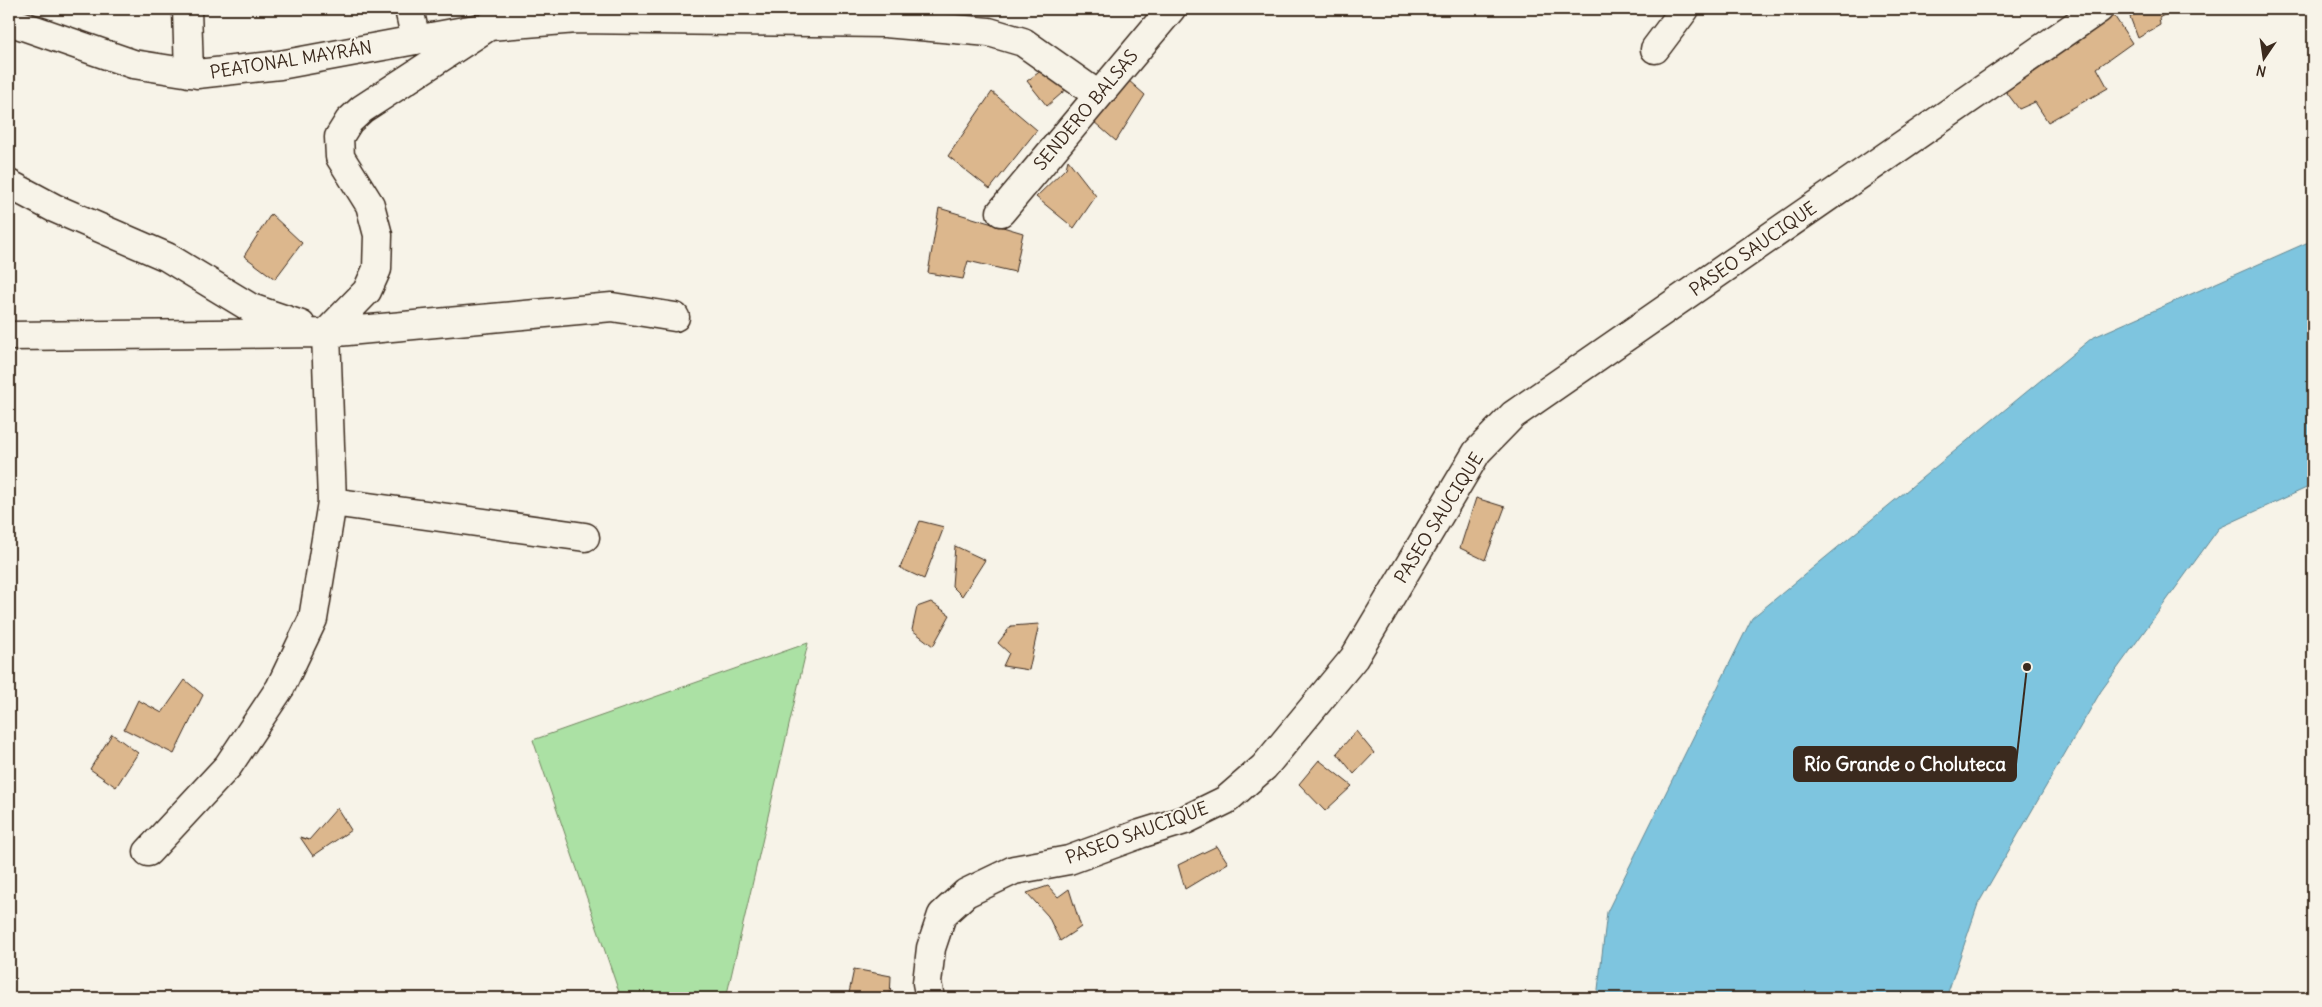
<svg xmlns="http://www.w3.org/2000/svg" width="2322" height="1007" viewBox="0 0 2322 1007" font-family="Delius,sans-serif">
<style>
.green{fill:#abe1a4;stroke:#738661}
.water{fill:#7ec5df;stroke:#638792}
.building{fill:#dcb78d;stroke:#3b2a1e}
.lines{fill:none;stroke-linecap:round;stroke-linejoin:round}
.minor-casing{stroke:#3b2a1e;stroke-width:31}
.minor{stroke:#f7f3e8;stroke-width:28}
.labels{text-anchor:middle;stroke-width:4.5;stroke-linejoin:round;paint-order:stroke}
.street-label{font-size:18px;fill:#3b2a1e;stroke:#f7f3e8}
.leader{fill:none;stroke:#3b2a1e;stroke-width:2}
.callout-dot{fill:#3b2a1e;stroke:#f7f3e8;stroke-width:2}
.callout{fill:#3b2a1e;stroke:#3b2a1e;stroke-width:2}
.callout-label{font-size:19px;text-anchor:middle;font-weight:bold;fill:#fff}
</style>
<rect width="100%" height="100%" fill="#f7f3e8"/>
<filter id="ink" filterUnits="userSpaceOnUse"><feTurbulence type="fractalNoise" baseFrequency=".02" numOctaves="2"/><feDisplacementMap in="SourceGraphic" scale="10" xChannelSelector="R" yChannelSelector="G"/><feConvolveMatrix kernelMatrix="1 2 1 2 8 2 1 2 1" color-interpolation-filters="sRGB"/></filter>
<g filter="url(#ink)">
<path class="green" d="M808 643 726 998H621L533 740Z"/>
<path class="water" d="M2313 240V485L2219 528 2101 691 1978 904 1946 998H1597L1607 912 1752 618 2092 338Z"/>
<path class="building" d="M2143 9H2174L2159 18 2160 25 2138 38 2130 17Z
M2113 14 2132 43 2097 68 2108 88 2048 122 2035 102 2019 109 2004 89Z
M1049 65 1069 87 1047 106 1027 81Z
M1119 72 1145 95 1116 141 1086 115Z
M992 92 1037 130 990 189 948 156Z
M1068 160 1096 196 1074 228 1036 197 1066 168Z
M939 208 1023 233 1015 272 968 261 963 279 928 273Z
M271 214 302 243 275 279 244 256Z
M1476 498 1505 507 1485 560 1460 548Z
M920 521 944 527 924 579 900 568Z
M955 546 985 560 962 596 952 586Z
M931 602 950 615 933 646 912 630 917 607Z
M1039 624 1029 670 1003 666 1009 653 998 643 1011 626Z
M185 680 203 695 174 754 124 729 138 700 162 713Z
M1356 731 1374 753 1354 774 1337 753Z
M112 734 138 753 116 787 90 769Z
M1319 760 1352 786 1325 811 1299 784Z
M337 808 351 830 313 856 300 837 309 840Z
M1217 846 1228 863 1185 889 1178 865Z
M1048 886 1058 897 1069 889 1081 927 1060 941 1048 916 1027 893Z
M854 969 891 976 890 998H848Z"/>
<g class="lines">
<defs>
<path id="minor" d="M187 9 189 73
M409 9 416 40
M9 21 133 64 197 74 280 65 475 29
M1655 49 1685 9
M9 184 54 208 167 257 251 308 301 325
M1001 212 1171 9
M326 333 367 291 377 269 378 235 370 205 340 157 339 137 349 121 362 109 489 26 577 19 885 23 989 32 1023 42 1098 95
M9 336 326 333 612 307 675 317
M332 502 585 537
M148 852 228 766 280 688 313 619 332 502 326 333
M930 998 927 983 931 948 942 915 966 893 1014 870 1069 860 1140 834 1185 820 1226 800 1264 767 1354 658 1477 452 1513 415 2099 9"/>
</defs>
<use href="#minor" class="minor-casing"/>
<use href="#minor" class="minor"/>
</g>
</g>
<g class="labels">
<g class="street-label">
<text transform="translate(291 60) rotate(-9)" y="6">PEATONAL MAYRÁN</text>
<text transform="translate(1086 110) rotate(-50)" y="6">SENDERO BALSAS</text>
<text transform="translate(1753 249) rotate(-35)" y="6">PASEO SAUCIQUE</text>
<text transform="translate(1439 518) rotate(-58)" y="6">PASEO SAUCIQUE</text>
<text transform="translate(1137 833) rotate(-20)" y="6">PASEO SAUCIQUE</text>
</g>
</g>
<path class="leader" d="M2027 667L2016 764"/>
<circle class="callout-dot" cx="2027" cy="667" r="5"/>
<rect class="callout" x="1794" y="747" width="222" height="34" rx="5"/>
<g class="callout-label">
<text x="1905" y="771">Río Grande o Choluteca</text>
</g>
<rect width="2322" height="1007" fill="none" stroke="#f7f3e8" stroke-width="30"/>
<rect x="15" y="15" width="2292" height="977" fill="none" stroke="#3b2a1e" stroke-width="2" filter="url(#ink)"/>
<g transform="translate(2264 58) rotate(193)" stroke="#f7f3e8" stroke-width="4" paint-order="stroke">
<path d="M0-4L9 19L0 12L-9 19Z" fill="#3b2a1e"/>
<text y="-8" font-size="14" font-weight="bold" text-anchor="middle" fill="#3b2a1e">N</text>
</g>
</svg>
